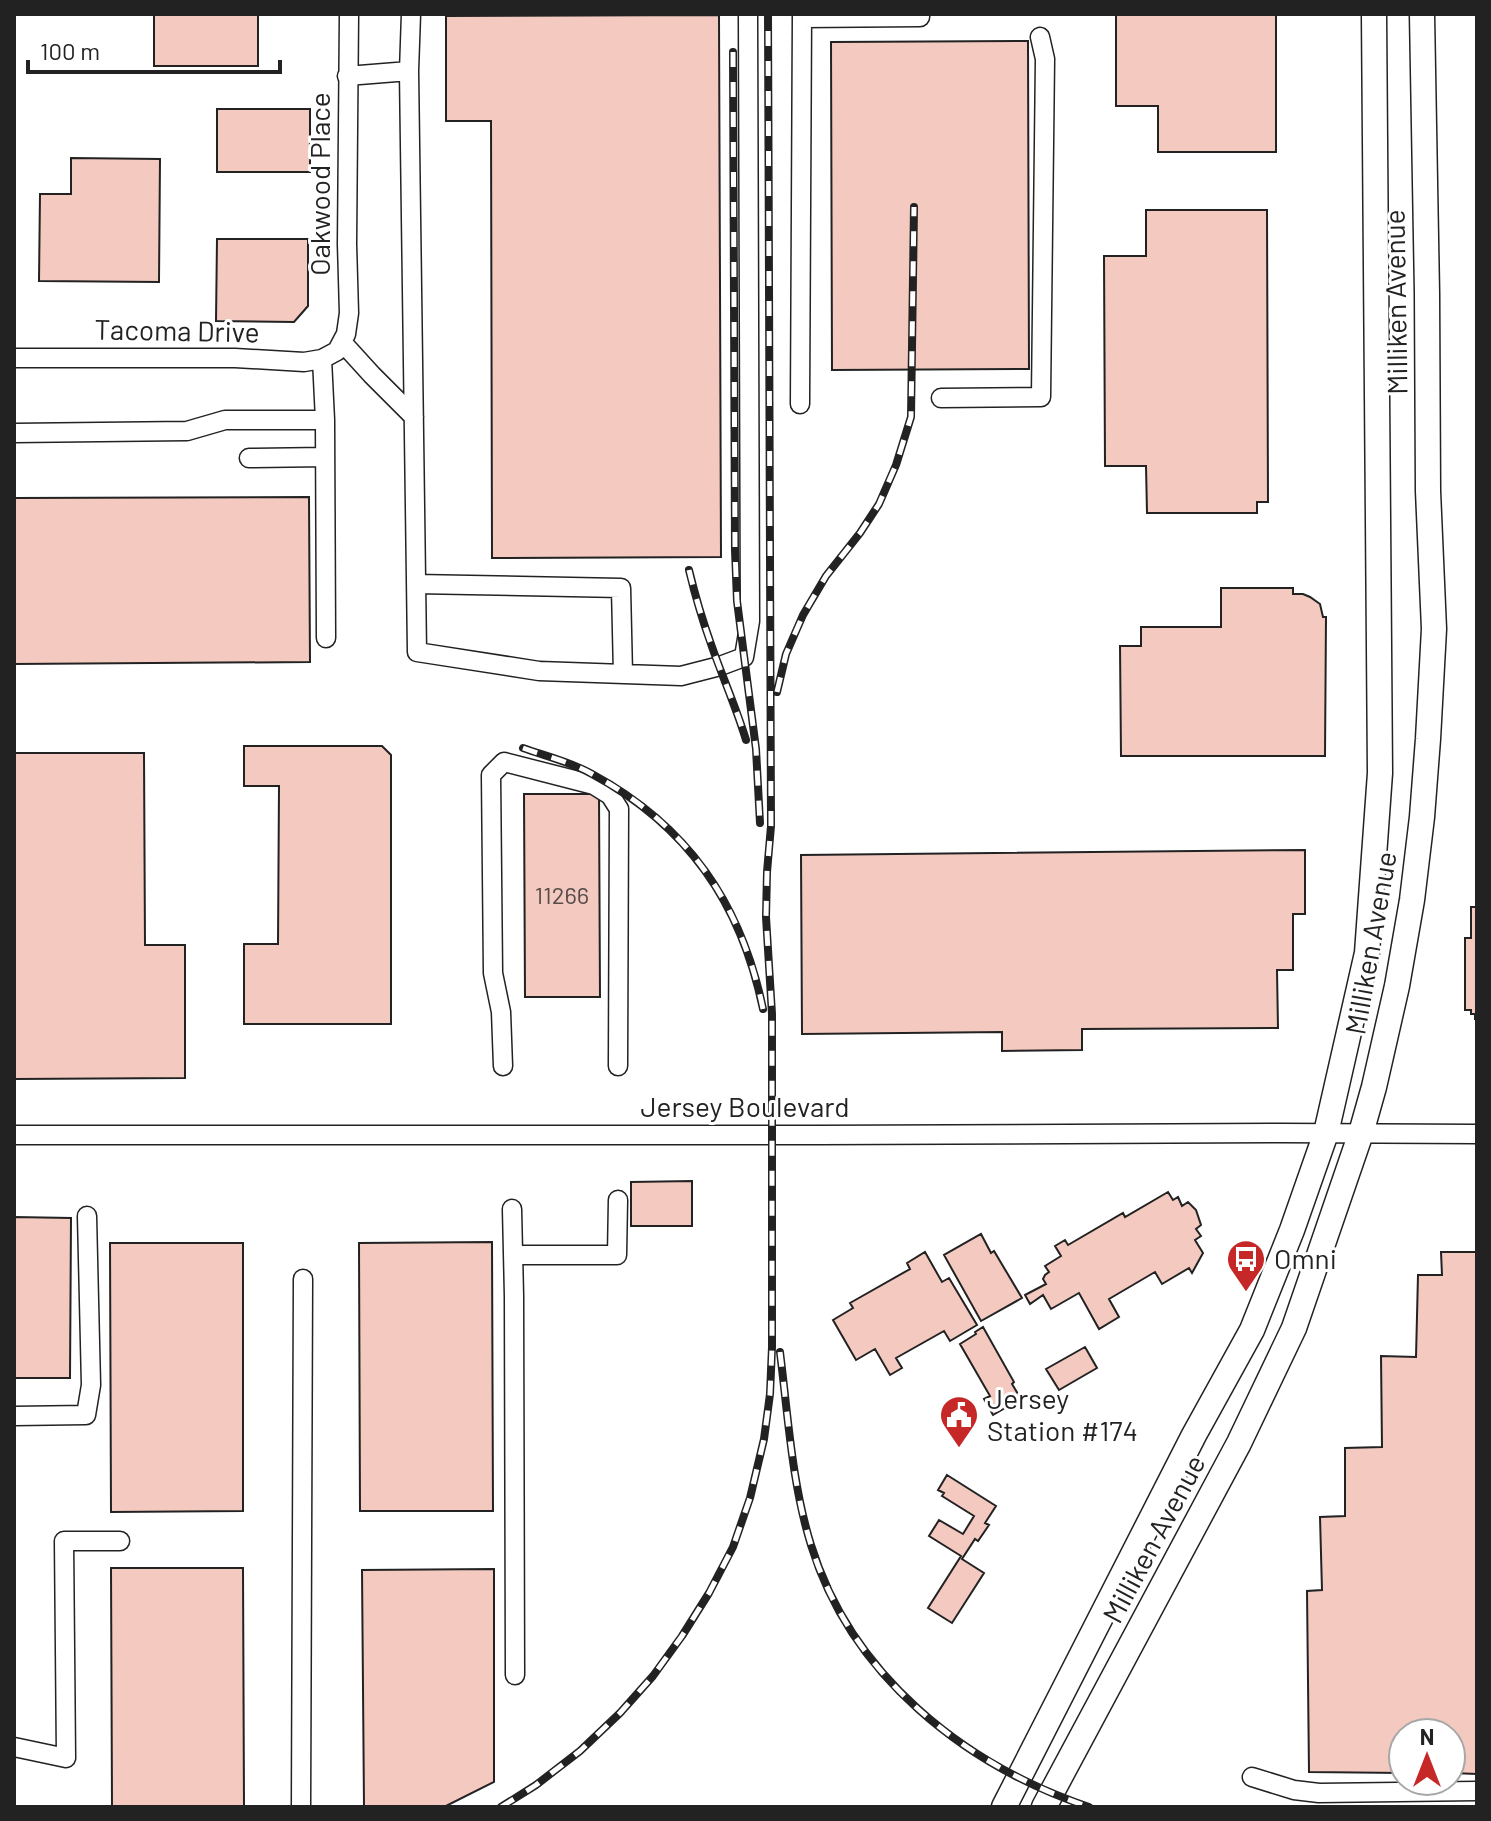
<svg xmlns="http://www.w3.org/2000/svg" width="1491" height="1821" viewBox="0 0 1491 1821" font-family="Barlow,sans-serif">
<style>
.building{fill:#f3c9c0;stroke:#222;stroke-width:2}
.lines{fill:none;stroke-linecap:round;stroke-linejoin:round}
.minor-casing{stroke:#222;stroke-width:21}
.major-casing{stroke:#222;stroke-width:27}
.minor{stroke:#fff;stroke-width:18}
.major{stroke:#fff;stroke-width:24}
.rail-casing{stroke:#222;stroke-width:8}
.rail{stroke:#fff;stroke-width:5;stroke-dasharray:15;stroke-linecap:butt}
.labels{text-anchor:middle;stroke-width:6;stroke-linejoin:round;paint-order:stroke}
.number-label{font-size:24px;fill:#564c4a}
.street-label{font-size:28px;fill:#222;stroke:#fff}
.poi-label{font-size:28px;fill:#222;stroke:#fff;text-anchor:start}
</style>
<rect width="100%" height="100%" fill="#fff"/>
<path class="building" d="M154 14H258V66H154Z
M1116 14H1276V152H1158V106H1116Z
M719 15 721 557 492 558 491 121H446V16Z
M1028 41 1029 369 832 370 831 42Z
M217 109H310V172H217Z
M71 158 160 159 159 282 39 281 40 194H71Z
M1146 210H1267L1268 502H1257V513H1147L1146 466H1105L1104 256H1146Z
M217 239H308V306L294 322 216 321Z
M309 497 310 662 14 664V498Z
M1221 588H1293V594H1303L1310 597 1320 604 1323 617H1326L1325 756H1121L1120 646H1141V627H1221Z
M244 746H382L391 755V1024H244V944H278L279 786H244Z
M14 753H144L145 945H185V1078L14 1079Z
M524 794H599L600 997H525Z
M1305 850V914H1293V970H1277L1278 1028 1082 1029V1050L1002 1051V1032L802 1034 801 855Z
M1471 907H1477V1019H1475V1014H1471V1010H1465V938H1471Z
M692 1181V1226H631V1182Z
M1168 1192 1173 1200 1178 1197 1182 1206 1188 1202 1196 1210 1201 1225 1196 1229 1201 1236 1195 1240 1203 1253 1192 1273 1189 1268 1162 1284 1155 1272 1109 1299 1119 1317 1099 1329 1079 1293 1051 1309 1043 1295 1030 1304 1025 1295 1046 1284 1043 1279 1045 1275 1049 1272 1045 1266 1061 1256 1055 1246 1065 1240 1068 1245 1123 1213 1125 1217Z
M14 1217 71 1218 70 1378H14Z
M981 1234 991 1253 994 1251 1022 1298 981 1321 944 1255Z
M492 1242 493 1511H360L359 1243Z
M110 1243H243V1511L111 1512Z
M925 1252 942 1282 949 1278 977 1325 950 1341 944 1331 896 1358 902 1368 890 1375 875 1349 856 1360 833 1320 853 1308 850 1303 910 1269 907 1263Z
M1441 1252H1477V1774L1451 1773V1733H1403V1773L1309 1772 1307 1591 1322 1590 1320 1517 1345 1516V1448L1382 1447 1381 1356 1416 1357 1418 1275H1442Z
M983 1327 1014 1382 1012 1384 1021 1399 993 1415 984 1399 990 1396 960 1344 976 1334 975 1332Z
M1085 1347 1097 1368 1059 1390 1046 1369Z
M947 1475 996 1506 985 1523 989 1525 978 1541 975 1539 962 1559 984 1573 952 1623 928 1608 961 1556 929 1536 939 1520 963 1534 974 1516 942 1496 944 1493 938 1490Z
M111 1568H243L244 1807H112Z
M494 1569V1782L444 1807H364L362 1570Z"/>
<g class="lines">
<defs>
<path id="minor" d="M411 14 409 71 417 652 539 671 681 676 720 666 744 657 750 621 748 14
M802 18 920 17V14
M347 76 409 71
M342 342 372 375 414 417
M14 358H235L304 362 322 359 337 351 346 334 349 313 347 244 349 14
M322 359 325 420
M941 398 1041 397 1045 59 1040 37
M800 404 802 14
M14 433 187 431 225 420H325L326 638
M249 458 325 457
M416 584 621 588 623 674
M503 1066 501 1012 493 973 491 775 504 762 594 785 610 795 619 809 618 1066
M14 1135H818L1281 1133 1477 1134
M512 1209 514 1296 515 1675
M513 1255H617L618 1200
M14 1416 86 1415 91 1385 87 1216
M14 1747 66 1758 64 1541H120
M1252 1777 1294 1790 1319 1793 1477 1791
M301 1807 303 1279"/>
<path id="major" d="M1004 1807 1194 1435 1252 1330 1292 1230 1326 1133 1367 953 1380 773 1374 14
M1044 1807 1239 1443 1294 1328 1361 1133 1374 1087 1397 986 1412 900 1422 817 1428 739 1434 629 1428 491 1427 293 1422 14"/>
</defs>
<use href="#minor" class="minor-casing"/>
<use href="#major" class="major-casing"/>
<use href="#minor" class="minor"/>
<use href="#major" class="major"/>
<defs>
<path id="rail" d="M733 52 735 550 737 601 756 749 760 823
M689 570C695 595 702 619 711 644 722 676 736 707 746 740
M777 692 786 654 803 615 826 576 860 533 879 504 896 465 911 417 914 207
M523 748C545 756 571 762 592 774 688 826 741 903 763 1009
M780 1352C788 1416 792 1484 811 1545 851 1675 964 1765 1089 1807
M501 1807 536 1785 580 1751 620 1713 653 1676 682 1636 709 1593 733 1547 750 1498 764 1439 770 1394 772 1347V1014L766 917 767 872 771 826 768 14"/>
</defs>
<use href="#rail" class="rail-casing"/>
<use href="#rail" class="rail"/>
</g>
<defs>
<symbol id="bus-pin" viewBox="-11 -11 22 30"><path d="M0 17L-7.5 6A9.5 9.5 0 1 1 7.5 6Z" fill="#c62828" stroke="#fff"/><path d="M-5-6H5V4H4V6H2V4H-2V6H-4V4H-5ZM-3.5-4V0h7V-4ZM-3.5 1.2v1.5H-2V1.2ZM2 1.2v1.5H3.5V1.2Z" fill="#fff"/></symbol>
<symbol id="civic-pin" viewBox="-11 -11 22 30"><path d="M0 17L-7.5 6A9.5 9.5 0 1 1 7.5 6Z" fill="#c62828" stroke="#fff"/><path d="M-.6-6.5H3V-4.5H.6V-3L4-1V1h2V6H-6V1h2V-1L-.6-3ZM-1.2 2.5V6h2.4V2.5Z" fill="#fff"/></symbol>
</defs>
<g fill-rule="evenodd">
<use href="#bus-pin" x="1224" y="1237" width="44" height="60"/>
<use href="#civic-pin" x="937" y="1393" width="44" height="60"/>
</g>
<g class="labels">
<g class="number-label">
<text x="562" y="904">11266</text>
</g>
<g class="street-label">
<text transform="translate(320 184) rotate(-90)" y="10">Oakwood Place</text>
<text transform="translate(1396 302) rotate(-91)" y="10">Milliken Avenue</text>
<text transform="translate(177 331) rotate(1)" y="10">Tacoma Drive</text>
<text transform="translate(1371 943) rotate(-80)" y="10">Milliken Avenue</text>
<text x="745" y="1117">Jersey Boulevard</text>
<text transform="translate(1154 1539) rotate(-62)" y="10">Milliken Avenue</text>
</g>
<g class="poi-label">
<text x="1274" y="1269">Omni</text>
<text x="987" y="1409">Jersey<tspan x="987" dy="32">Station #174</tspan></text>
</g>
</g>
<rect width="1491" height="1821" fill="none" stroke="#222222" stroke-width="32"/>
<g transform="translate(1427 1757)"><circle r="38" fill="#ffffff" stroke="#a7a7a7" stroke-width="2"/>
<path d="M0-6L14 30L0 20L-14 30Z" fill="#c62828"/>
<text y="-12" font-size="22" font-weight="bold" text-anchor="middle" fill="#222222">N</text>
</g>
<path d="M28 60v12h252v-12" fill="none" stroke="#222222" stroke-width="4"/>
<text x="40" y="60" font-size="24" fill="#222222" stroke="#ffffff" stroke-width="6" paint-order="stroke">100 m</text>
</svg>
